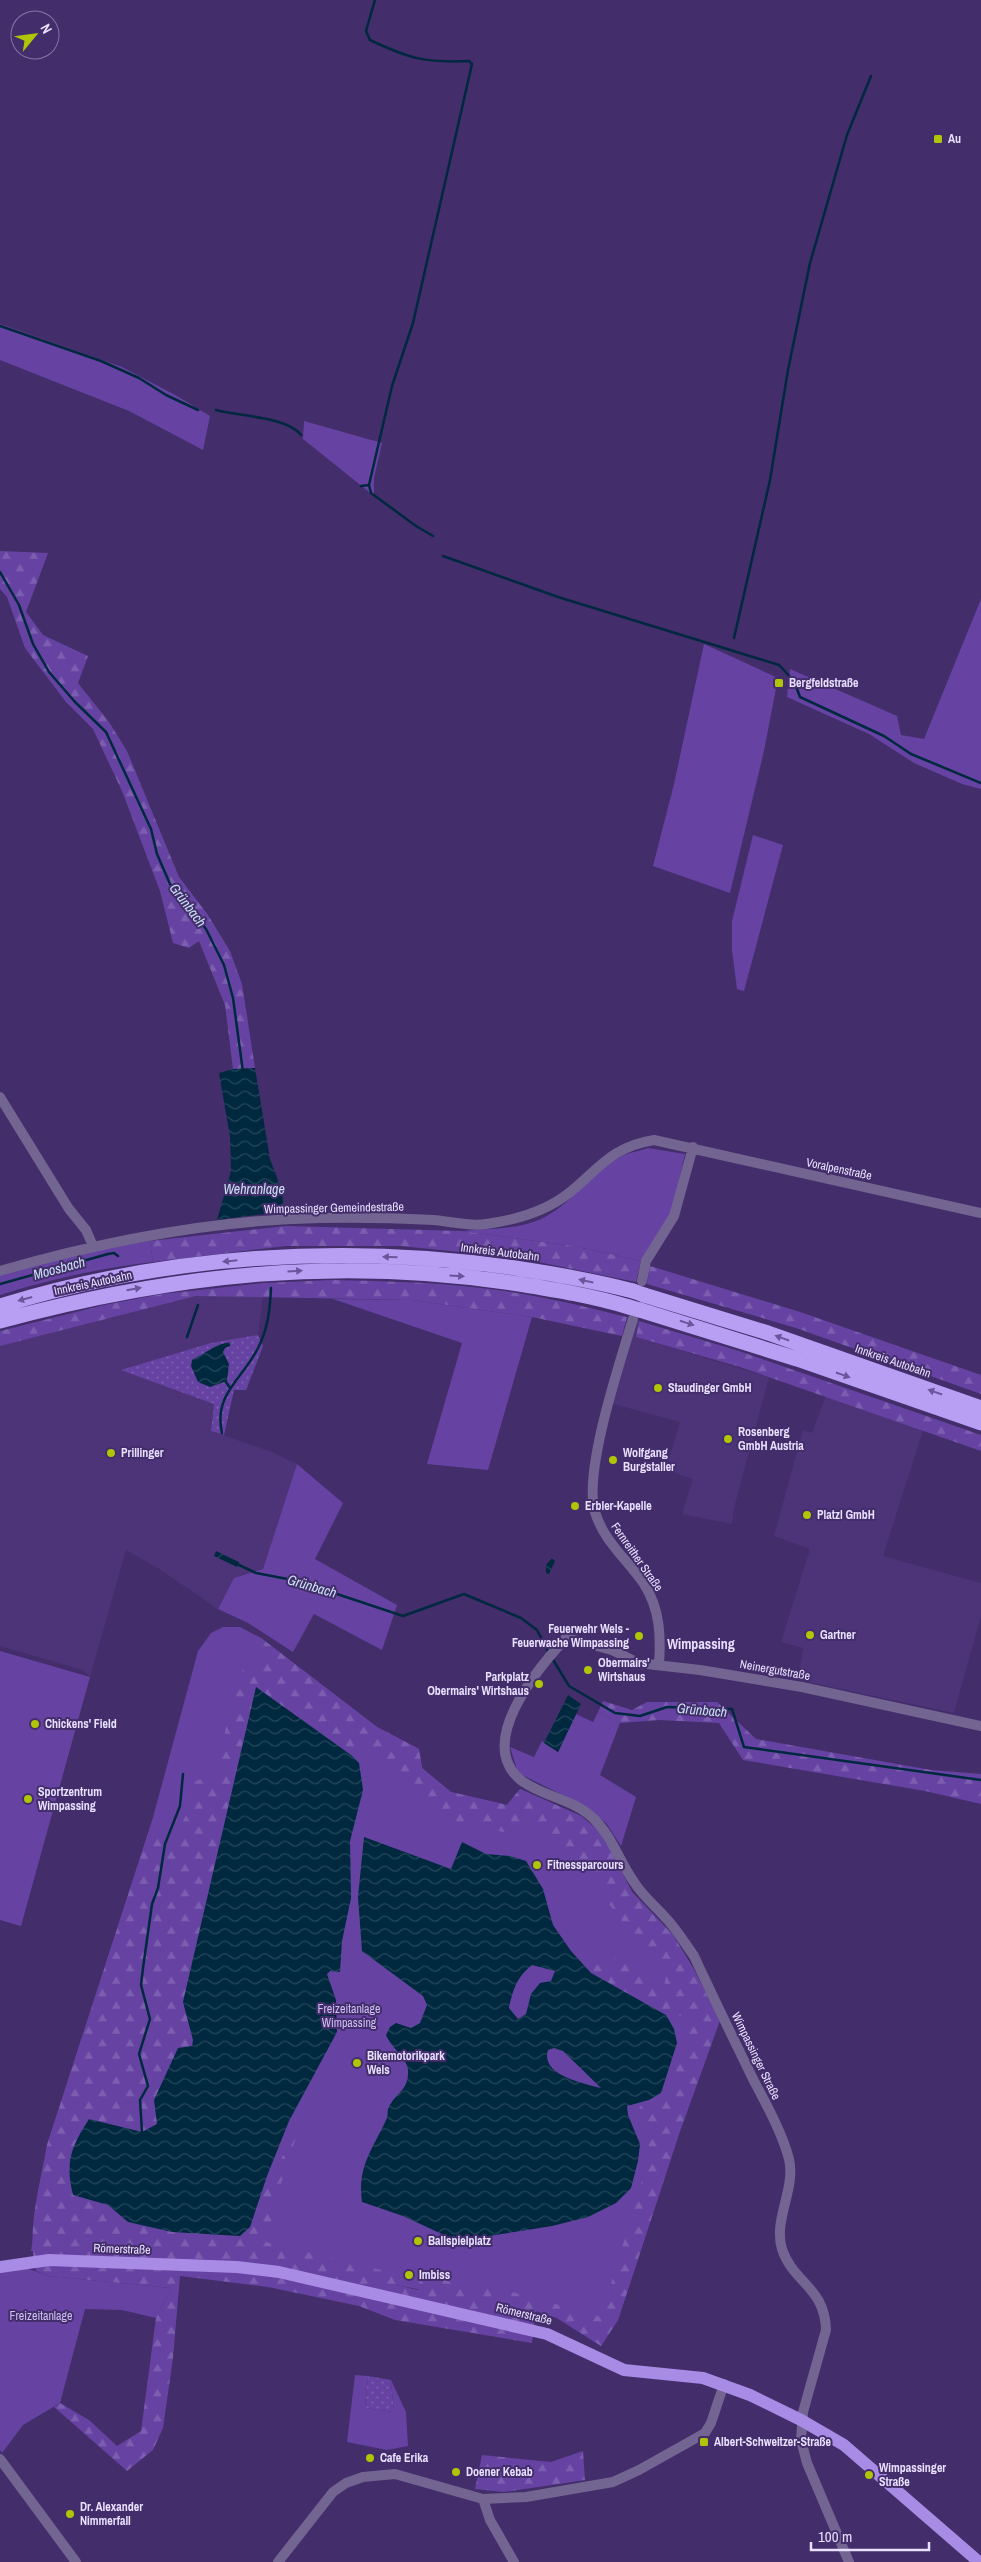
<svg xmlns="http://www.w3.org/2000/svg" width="981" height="2562" viewBox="0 0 981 2562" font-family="'Archivo Narrow',sans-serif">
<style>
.built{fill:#4d3479}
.green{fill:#6643a2}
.forest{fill:url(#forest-firs);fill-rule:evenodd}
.garden{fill:url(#garden-dots)}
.water{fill:url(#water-waves);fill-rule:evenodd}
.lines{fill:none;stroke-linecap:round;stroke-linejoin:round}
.stream{stroke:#00283f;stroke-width:2.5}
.minor{stroke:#726591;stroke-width:10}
.major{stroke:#a78be4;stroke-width:12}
.highway{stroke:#b99ff4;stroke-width:15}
.highway-bridge{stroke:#b99ff4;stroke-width:15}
.oneway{fill:#6c559b}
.poi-dot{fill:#afc505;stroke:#432d6b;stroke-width:2}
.labels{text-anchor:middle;stroke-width:4;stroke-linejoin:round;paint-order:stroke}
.poi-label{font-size:12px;font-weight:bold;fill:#e8e0ff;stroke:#432d6b;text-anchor:start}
.street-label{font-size:12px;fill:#e8e0ff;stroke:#432d6b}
.park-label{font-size:12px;fill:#cfc0f4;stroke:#432d6b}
.water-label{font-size:14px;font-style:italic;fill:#c7e1f2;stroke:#432d6b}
.neighbourhood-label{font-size:14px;font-weight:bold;fill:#e8e0ff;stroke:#432d6b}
</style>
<defs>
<pattern id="forest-firs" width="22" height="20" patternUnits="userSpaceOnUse" patternTransform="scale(1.25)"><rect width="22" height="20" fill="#6643a2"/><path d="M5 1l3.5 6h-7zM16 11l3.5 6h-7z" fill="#7c5eb0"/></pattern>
<pattern id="garden-dots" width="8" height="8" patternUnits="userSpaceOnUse" patternTransform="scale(1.25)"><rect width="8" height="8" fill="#6643a2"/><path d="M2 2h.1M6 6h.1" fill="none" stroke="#7c5eb0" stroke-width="1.8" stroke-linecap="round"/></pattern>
<pattern id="water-waves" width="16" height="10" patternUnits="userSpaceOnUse" patternTransform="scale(1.25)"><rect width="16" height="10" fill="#00283f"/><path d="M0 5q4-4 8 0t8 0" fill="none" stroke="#25475c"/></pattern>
</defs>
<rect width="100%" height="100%" fill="#432d6b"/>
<path class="built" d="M196 1296H263L257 1342 216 1386 211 1431 272 1452 297 1464 263 1569 234 1578 218 1609 161 1570 126 1550 90 1677 83 1670 0 1646V1346Z
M627 1317 639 1321 636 1337 769 1377 734 1508 732 1524 682 1514 693 1479 666 1470 680 1422 606 1402Z
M826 1396 923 1430 883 1556 981 1583V1616L954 1713 798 1680 803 1648 781 1642 810 1549 774 1536 803 1430 812 1433Z"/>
<path class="green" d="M0 324 122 367 177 396 210 416 203 450 129 411 0 360Z
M304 421 382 443 374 478V496L303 439Z
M981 599V789L962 784 914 763 869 734 787 697 790 669 897 716 901 735 924 739Z
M704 644 778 678 764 751 730 893 653 866 674 784Z
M753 835 783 845 744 991 737 989 732 950V921Z
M648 1148 685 1154 671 1215 641 1261 574 1246 462 1231C488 1228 517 1230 541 1219 573 1204 591 1171 622 1156 630 1152 640 1151 648 1148Z
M150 1241 153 1262C101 1268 50 1279 0 1295V1276L107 1247Z
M333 1299 412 1300 532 1317 488 1470 427 1464 462 1343Z
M297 1464 343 1503 315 1559 397 1605 382 1650 314 1614 293 1652 248 1623 218 1609 234 1578 263 1569Z
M223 1627H240L261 1638 377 1727 419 1749 422 1768 451 1792 507 1805 520 1789 581 1816 601 1833 632 1892 673 1935 693 1968 720 2020 679 2134 618 2320 601 2346 557 2318 536 2311 395 2285 31 2251 47 2145 152 1821 198 1651 211 1633Z
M0 1651 90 1677 21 1926 0 1920Z
M598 1712 620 1723 600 1775 636 1797 621 1846 606 1823 583 1805 518 1773 510 1747 534 1757 542 1741 558 1752 576 1714 593 1722Z
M26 2268 49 2276 171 2288 156 2318 122 2310 85 2309 60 2403 23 2425 2 2453 0 2450V2271Z
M355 2375 368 2376 365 2408 394 2412 391 2380 406 2412 408 2446 387 2450 347 2442Z"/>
<path class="forest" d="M0 551 48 553 26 612 43 635 88 656 78 683 109 722 127 751 179 877 208 915 230 951 242 984 255 1068 233 1069 225 1005 199 941 189 948 173 943 160 891 122 791 93 729 66 702 25 648 7 597 0 589Z
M286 1226 462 1231 574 1246 641 1261 636 1282 519 1258 401 1246H286L153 1262 150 1241Z
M650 1266 800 1312 981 1375V1394L796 1328 647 1284Z
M332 1280C381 1281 431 1282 481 1288 530 1293 579 1305 627 1317L622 1336 532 1317 412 1300 196 1296 0 1346V1331L104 1305 162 1294 264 1283Z
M639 1321 739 1351 981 1435V1451L740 1367 636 1337Z
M261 1638 377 1727 419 1749 422 1768 451 1792 507 1805 520 1789 581 1816 601 1833 632 1892 673 1935 693 1968 720 2020 679 2134 618 2320 601 2346 557 2318 536 2311 532 2343 395 2320 359 2306 268 2287 180 2276 173 2358 163 2428 153 2450 127 2471 54 2407 60 2403 89 2420 117 2446 141 2431 156 2318 171 2288 49 2276 36 2271C26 2231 40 2185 47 2145L152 1821H155L158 1835 172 1840 187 1814 190 1783 216 1774 237 1676 247 1666 258 1664ZM256 1687 351 1755 369 1745 404 1774 420 1799 445 1819 517 1835 533 1822 568 1849 621 1920 668 1967 664 1986 652 1987 622 1953 605 1965H592L591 1973 666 2015 683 2016 688 2028V2048L679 2058 667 2101 640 2106 638 2119 649 2145 641 2185 601 2317 481 2283 477 2288 421 2274 418 2290 396 2285 397 2274 266 2242 279 2190 298 2131 295 2130 274 2174 267 2176 255 2214 172 2232 128 2222 108 2205 89 2119 142 2132 157 2124 192 2047 193 2040 183 2002Z
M603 1701 632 1710 647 1702H717L756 1739 931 1770 981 1774V1804L925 1791 743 1760 719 1723 659 1720 620 1723 598 1712Z
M583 2451 585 2480 504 2492 475 2489 482 2455 551 2462Z"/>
<path class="garden" d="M258 1335 263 1346 246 1390H234L224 1435 211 1431 214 1404 121 1370 211 1343Z
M368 2376 391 2380 394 2412 365 2408Z"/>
<path class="water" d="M255 1068 270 1159 282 1191 284 1214H264L217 1220 231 1171 230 1137 219 1073 233 1069Z
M230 1342V1346L225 1348 223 1352 229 1364 227 1381 210 1387 198 1382 191 1366 192 1360 218 1345Z
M216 1551 239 1562 237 1567 214 1556Z
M552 1558 555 1561 549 1574 546 1573V1565Z
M256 1687 351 1755 359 1763 363 1790 350 1841 351 1898 342 1941 340 1972 330 1971 327 1974 336 2000 337 2032 289 2121 267 2176 250 2227 240 2236 172 2232 128 2222 108 2205 73 2195C65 2162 71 2147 89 2119L142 2132 157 2124 154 2100 178 2048 192 2046 193 2040 183 2002Z
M568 1695 581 1704 558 1752 544 1743Z
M364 1837 451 1869 462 1842 486 1854 510 1856 526 1861 543 1889 553 1925 571 1951 591 1973 666 2015 674 2029 677 2043 661 2093 649 2100 627 2106 628 2115 640 2144 638 2161 631 2188 616 2203 588 2217 552 2226 457 2241 403 2216 362 2202C357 2166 373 2149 387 2118 388 2114 387 2110 389 2107 396 2092 409 2091 408 2070 408 2060 391 2047 386 2035L390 2027 396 2023 411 2028 420 2023 427 2005 423 1996 362 1951 358 1897ZM532 1965 555 1971 551 1981 540 1983 531 1994 526 2014 518 2019 509 2008C513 1989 517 1977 532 1965ZM554 2048 563 2051 601 2088C583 2083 540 2075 548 2050Z"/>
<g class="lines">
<path class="stream" d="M375 0 366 31 370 40C410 59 426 63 469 61L472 64 413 323 392 386 369 485 371 493 416 526 433 536
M0 326 101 361 139 378 166 395 198 410
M216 410C238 416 288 417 301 435
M361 486 369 485
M443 556 558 597 779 665 794 681 800 697 884 736 911 754 981 783
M0 572 19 605 33 644 49 672 75 702 106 732 151 829 157 854 170 884 206 929 224 965 233 998 243 1072
M734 638 770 480 788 370 810 263 847 135 871 76
M0 1284 108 1254 114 1253 118 1256
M187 1337 198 1305
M226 1382 230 1388
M222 1433C213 1394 243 1379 258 1348 268 1329 270 1309 271 1288
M237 1564 256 1573 298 1581 403 1616 464 1594 521 1618 537 1630 549 1653
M552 1658 569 1686 615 1713 640 1716 667 1707 732 1709 744 1747 981 1780
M142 2132 140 2100 148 2086 139 2054 150 2019 141 1985 143 1968 152 1904 158 1888 165 1844 180 1806 183 1774"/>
<path class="minor" d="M0 1097 69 1209 86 1230 93 1246
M0 1271C104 1241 211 1220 320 1218 358 1217 395 1218 433 1220 450 1221 469 1227 486 1224 516 1220 545 1212 569 1193 600 1168 611 1147 654 1140L981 1213
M642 1281 646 1261 674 1216 693 1147
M633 1319C620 1362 583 1472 595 1512 604 1542 627 1559 644 1584 660 1609 661 1636 659 1664
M0 2459 76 2562
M483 2499 490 2520 514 2562
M278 2562 333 2492 346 2483 363 2477 395 2474 483 2499 526 2497 613 2482 639 2470 705 2433 711 2423 724 2384
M849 2562 807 2463 801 2440 803 2412 826 2330C825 2287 793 2283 782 2249 773 2220 796 2189 789 2159 782 2132 766 2104 753 2079 733 2038 713 1997 694 1956 684 1942 676 1928 664 1916 654 1905 642 1895 634 1882 619 1861 612 1836 593 1818 573 1799 544 1797 522 1781 474 1744 538 1668 566 1638L612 1650 638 1663 700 1670 802 1687 981 1726"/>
<path class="major" d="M0 2267 49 2260 237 2267 279 2272 547 2334 624 2370 703 2378 750 2395 801 2420 844 2445 979 2562"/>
<path class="highway" d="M644 1295 768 1333 981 1408
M0 1306C166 1255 344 1243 515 1268 555 1274 595 1281 633 1291
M640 1310 797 1359 981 1423
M0 1321C174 1274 339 1256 519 1284 556 1290 593 1296 629 1307"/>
<path class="highway-bridge" d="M633 1291 644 1295
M629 1307 640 1310"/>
</g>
<defs><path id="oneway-solid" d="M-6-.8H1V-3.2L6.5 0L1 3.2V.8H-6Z" transform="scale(1.25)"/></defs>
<g class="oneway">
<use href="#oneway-solid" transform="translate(390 1257) rotate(-178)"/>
<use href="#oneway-solid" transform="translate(230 1261) rotate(174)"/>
<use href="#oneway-solid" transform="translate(295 1271) rotate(-4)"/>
<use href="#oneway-solid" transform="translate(457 1276) rotate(4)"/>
<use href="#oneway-solid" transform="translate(586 1281) rotate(-168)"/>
<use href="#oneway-solid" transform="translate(134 1289) rotate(-10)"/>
<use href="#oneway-solid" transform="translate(25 1299) rotate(165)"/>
<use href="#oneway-solid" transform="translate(687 1323) rotate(17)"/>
<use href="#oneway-solid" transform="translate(782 1338) rotate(-161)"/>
<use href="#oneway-solid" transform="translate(843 1375) rotate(19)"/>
<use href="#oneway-solid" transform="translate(935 1392) rotate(-161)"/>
</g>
<g class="poi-dot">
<rect x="933" y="134" width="10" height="10" rx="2.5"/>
<rect x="774" y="678" width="10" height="10" rx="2.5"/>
<circle cx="658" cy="1388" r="5"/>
<circle cx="728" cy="1439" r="5"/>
<circle cx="111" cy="1453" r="5"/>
<circle cx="613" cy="1460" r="5"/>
<circle cx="575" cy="1506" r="5"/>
<circle cx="807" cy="1515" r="5"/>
<circle cx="810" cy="1635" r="5"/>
<circle cx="639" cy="1636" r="5"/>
<circle cx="588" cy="1670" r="5"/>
<circle cx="539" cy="1684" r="5"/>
<circle cx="35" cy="1724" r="5"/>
<circle cx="28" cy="1799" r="5"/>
<circle cx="537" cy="1865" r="5"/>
<circle cx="357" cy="2063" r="5"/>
<circle cx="418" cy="2241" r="5"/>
<circle cx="409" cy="2275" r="5"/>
<rect x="699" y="2437" width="10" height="10" rx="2.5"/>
<circle cx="370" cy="2458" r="5"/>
<circle cx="456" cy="2472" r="5"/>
<circle cx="869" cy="2475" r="5"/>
<circle cx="70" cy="2514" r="5"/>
</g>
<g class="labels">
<g class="poi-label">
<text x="948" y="143">Au</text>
<text x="789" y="687">Bergfeldstraße</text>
<text x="668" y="1392">Staudinger GmbH</text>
<text x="738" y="1436">Rosenberg<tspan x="738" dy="14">GmbH Austria</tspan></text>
<text x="121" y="1457">Prillinger</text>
<text x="623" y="1457">Wolfgang<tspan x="623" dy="14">Burgstaller</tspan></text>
<text x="585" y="1510">Erbler-Kapelle</text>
<text x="817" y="1519">Platzl GmbH</text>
<text x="629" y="1633" text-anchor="end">Feuerwehr Wels -<tspan x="629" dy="14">Feuerwache Wimpassing</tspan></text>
<text x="820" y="1639">Gartner</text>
<text x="598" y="1667">Obermairs'<tspan x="598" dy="14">Wirtshaus</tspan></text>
<text x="529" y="1681" text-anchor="end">Parkplatz<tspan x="529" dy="14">Obermairs' Wirtshaus</tspan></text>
<text x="45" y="1728">Chickens' Field</text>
<text x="38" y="1796">Sportzentrum<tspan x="38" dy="14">Wimpassing</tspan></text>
<text x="547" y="1869">Fitnessparcours</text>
<text x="367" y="2060">Bikemotorikpark<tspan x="367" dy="14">Wels</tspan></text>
<text x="428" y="2245">Ballspielplatz</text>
<text x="419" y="2279">Imbiss</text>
<text x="714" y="2446">Albert-Schweitzer-Straße</text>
<text x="380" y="2462">Cafe Erika</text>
<text x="879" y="2472">Wimpassinger<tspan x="879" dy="14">Straße</tspan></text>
<text x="466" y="2476">Doener Kebab</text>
<text x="80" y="2511">Dr. Alexander<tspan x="80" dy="14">Nimmerfall</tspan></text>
</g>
<g class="street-label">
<text transform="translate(839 1169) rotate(12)" y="4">Voralpenstraße</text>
<text transform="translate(334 1208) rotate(-1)" y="4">Wimpassinger Gemeindestraße</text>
<text transform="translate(500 1252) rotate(7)" y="4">Innkreis Autobahn</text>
<text transform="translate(93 1283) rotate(-12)" y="4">Innkreis Autobahn</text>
<text transform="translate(893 1361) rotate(19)" y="4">Innkreis Autobahn</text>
<text transform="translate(637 1557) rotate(55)" y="4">Fernreither Straße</text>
<text transform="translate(775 1670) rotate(10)" y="4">Neinergutstraße</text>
<text transform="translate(756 2056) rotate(64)" y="4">Wimpassinger Straße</text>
<text transform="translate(122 2249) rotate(2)" y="4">Römerstraße</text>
<text transform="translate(524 2314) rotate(14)" y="4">Römerstraße</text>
</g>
<g class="park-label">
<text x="349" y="2013">Freizeitanlage<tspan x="349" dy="14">Wimpassing</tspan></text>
<text x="41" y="2320">Freizeitanlage</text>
</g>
<g class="water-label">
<text transform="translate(188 905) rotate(53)" y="5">Grünbach</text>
<text x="254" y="1194">Wehranlage</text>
<text transform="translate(59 1268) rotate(-15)" y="5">Moosbach</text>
<text transform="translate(312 1586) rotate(16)" y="5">Grünbach</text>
<text transform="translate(702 1710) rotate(5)" y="5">Grünbach</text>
</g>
<g class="neighbourhood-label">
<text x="701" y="1649">Wimpassing</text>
</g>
</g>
<g transform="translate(35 35) rotate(61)"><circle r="24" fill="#432d6b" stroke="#8575a6"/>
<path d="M0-4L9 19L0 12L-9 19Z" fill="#afc505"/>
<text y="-8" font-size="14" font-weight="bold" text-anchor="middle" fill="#e8e0ff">N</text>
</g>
<path d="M811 2542v8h118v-8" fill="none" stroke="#e8e0ff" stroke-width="2.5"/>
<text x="818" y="2542" font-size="15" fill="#e8e0ff" stroke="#432d6b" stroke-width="4" paint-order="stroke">100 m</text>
</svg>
